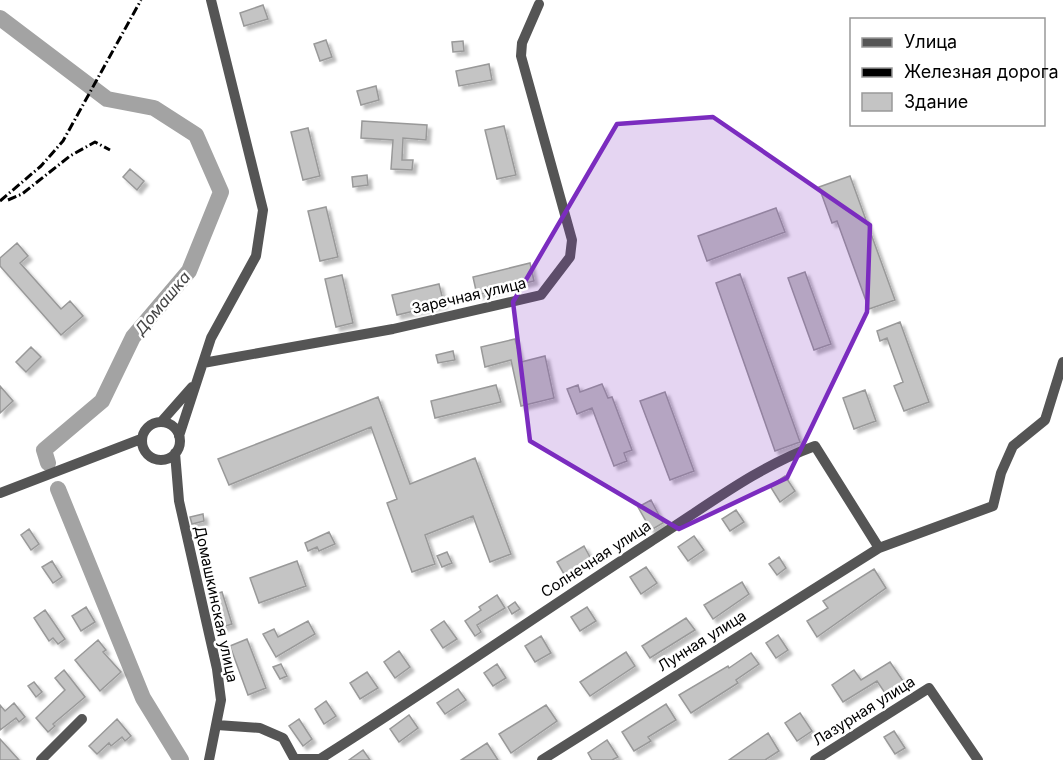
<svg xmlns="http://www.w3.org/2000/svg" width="1063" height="760" viewBox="0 0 1063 760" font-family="Inter,sans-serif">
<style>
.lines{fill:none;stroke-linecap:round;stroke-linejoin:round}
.river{stroke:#a3a3a3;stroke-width:16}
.building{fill:#c4c4c4;stroke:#999;stroke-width:1.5;filter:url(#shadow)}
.minor{stroke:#555;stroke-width:10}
.rail{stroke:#000;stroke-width:3;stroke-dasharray:9 3 1.5 3;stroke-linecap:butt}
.marked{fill:#7b2cbf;fill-opacity:0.2;stroke:#7b2cbf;stroke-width:4.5;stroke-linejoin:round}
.labels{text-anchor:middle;stroke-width:5;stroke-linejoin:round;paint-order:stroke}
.street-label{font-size:15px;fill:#000;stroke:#fff}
.water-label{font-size:16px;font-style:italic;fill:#444;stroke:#fff}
</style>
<defs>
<filter id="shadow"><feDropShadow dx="4" dy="4" stdDeviation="1.5" flood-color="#0004"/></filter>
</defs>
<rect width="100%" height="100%" fill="#fff"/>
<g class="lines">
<path class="river" d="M0 18 107 99 154 108 196 135 221 192 189 271 133 337 102 401 44 450 48 463
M58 489 143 698 181 760"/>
</g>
<path class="building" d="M263 5 268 19 244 26 240 13Z
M326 40 332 57 320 61 314 44Z
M463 41 464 51 453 52 452 42Z
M489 64 492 80 459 86 456 71Z
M376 86 379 100 361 105 357 91Z
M362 121 427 125 426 140 403 138 402 160H413L412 170 391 169 393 140 361 138Z
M504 126 516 175 497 179 485 130Z
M308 128 320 176 303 180 291 132Z
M130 169 144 181 137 190 123 177Z
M367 175 368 185 353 187 352 177Z
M850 176 895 300 869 309 837 221 832 223 819 187Z
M326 207 338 257 320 261 308 211Z
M776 208 785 232 707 261 698 236Z
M17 243 28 256 20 263 61 309 70 301 83 316 61 335 0 266V258Z
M530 263 534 281 477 295 473 277Z
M805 272 831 344 814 350 788 278Z
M740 274 800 442 775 451 716 283Z
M342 275 353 323 336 327 325 279Z
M439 284 444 304 397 315 392 295Z
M900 322 929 402 904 411 894 386 903 382 887 338 880 341 877 331Z
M515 339 521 362 545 356 554 398 521 406 511 360 485 367 481 347Z
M31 347 41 357 26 372 16 362Z
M453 351 455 360 438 363 436 355Z
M602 384 608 398 612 397 632 450 624 453 627 461 614 466 592 408 577 414 567 389 578 385 580 392Z
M496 385 501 402 435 418 431 401Z
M0 386 13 401 0 413Z
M865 390 876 421 854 429 843 398Z
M665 392 694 471 670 480 640 401Z
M378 397 410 484 475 458 511 554 490 562 473 516 425 535 435 564 412 572 387 503 397 499 371 427 229 485 218 459Z
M785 476 795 491 780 502 770 486Z
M651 500 663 523 651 530 638 507Z
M736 510 744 522 730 531 722 519Z
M203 514 204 521 192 524 190 517Z
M29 529 39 544 31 550 21 535Z
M329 532 335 544 319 551 317 547 308 551 305 543Z
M694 536 704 550 688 561 678 547Z
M584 546 591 559 564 574 557 562Z
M447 552 452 563 442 567 437 556Z
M779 557 786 568 777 575 769 564Z
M52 561 62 577 53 583 42 567Z
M297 561 306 586 259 603 250 578Z
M646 567 657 583 641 594 630 577Z
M874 569 886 588 817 637 807 621 828 608 823 601Z
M742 582 749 594 713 619 704 605Z
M222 592 232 624 219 628 209 596Z
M497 595 505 608 477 625 481 632 475 636 465 621 481 610 479 607Z
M515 602 520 609 512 614 508 607Z
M86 607 95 622 81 631 72 616Z
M587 607 596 621 580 631 571 617Z
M45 610 65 639 58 644 53 638 49 641 34 618Z
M686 618 695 630 650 658 642 646Z
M308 621 315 634 276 657 263 634 274 629 278 637Z
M444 621 457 639 443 648 431 630Z
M778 635 788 650 776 658 766 643Z
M541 636 551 653 535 662 525 646Z
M247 639 266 688 248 695 230 646Z
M98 640 106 650 103 652 121 672 100 691 75 660Z
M399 651 410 667 395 678 384 662Z
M626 652 635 666 590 696 580 682Z
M751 653 759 664 736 680 738 683 691 713 679 695 728 666 729 668Z
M890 662 903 681 885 693 877 681 843 702 832 685 854 670 861 680Z
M281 664 287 676 280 679 273 667Z
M497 664 506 678 493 686 484 673Z
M64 670 85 697 53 724 55 726 48 732 36 718 65 690 55 678Z
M367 672 378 688 360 699 350 683Z
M34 682 42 692 36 697 28 686Z
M458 689 466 700 445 714 437 703Z
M326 701 336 716 324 724 315 709Z
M14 703 25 717 19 722 16 718 0 730V705L5 711Z
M666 704 676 720 648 737 651 741 634 751 622 732Z
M546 705 557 721 511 753 499 734Z
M800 713 812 731 797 741 785 723Z
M409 715 418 728 399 742 390 729Z
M117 719 131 736 125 741 122 737 111 746 109 743 97 754 89 746Z
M299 719 312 739 303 746 289 726Z
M894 731 905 748 895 754 884 737Z
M768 733 779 751 765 760H729Z
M0 739 19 760H0Z
M607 740 618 757 612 760H592L588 753Z
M487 743 498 760H461Z
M363 750 370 760H349Z"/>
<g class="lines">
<path class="minor" d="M203 363 393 329 541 295 570 257 572 240 521 56 522 43 539 4
M162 421 192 387
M142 441a19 19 0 1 1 38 0a19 19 0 1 1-38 0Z
M179 436 211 338 256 256 263 210 211 0
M175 453 179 501 217 669 221 700 209 760
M0 493 141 439
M217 725 260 728 283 738 295 760
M295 759H320C431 689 539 614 650 542 703 509 756 467 815 446L879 548
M41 760 82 719
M542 760 879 548 993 506 1001 473 1013 446 1045 420 1063 362
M815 760 929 688 978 760"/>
<path class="rail" d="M8 200 22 194 70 156 95 142 110 150
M0 201 41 166 63 141 141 0"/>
</g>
<path class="marked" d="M713 117 870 225 867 312 787 478 679 529 530 441 513 302 617 124Z"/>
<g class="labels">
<g class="street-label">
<text transform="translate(469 296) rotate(-13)" y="5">Заречная улица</text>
<text transform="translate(596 559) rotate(-33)" y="5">Солнечная улица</text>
<text transform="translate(216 604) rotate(78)" y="5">Домашкинская улица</text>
<text transform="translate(702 641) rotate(-32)" y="5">Лунная улица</text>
<text transform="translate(864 711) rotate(-32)" y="5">Лазурная улица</text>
</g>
<g class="water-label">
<text transform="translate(162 303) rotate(-50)" y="6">Домашка</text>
</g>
</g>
<rect x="850" y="18" width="195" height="108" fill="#ffffff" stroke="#999999" stroke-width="1.5"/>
<rect x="862" y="38" width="30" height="9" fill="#555555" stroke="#999999" stroke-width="1.5"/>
<text x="904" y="48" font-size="18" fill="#000000">Улица</text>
<rect x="862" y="68" width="30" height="9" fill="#000000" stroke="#999999" stroke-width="1.5"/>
<text x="904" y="78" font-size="18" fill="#000000">Железная дорога</text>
<rect x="862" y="93" width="30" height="18" fill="#c4c4c4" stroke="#999999" stroke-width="1.5"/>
<text x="904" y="108" font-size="18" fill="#000000">Здание</text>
</svg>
